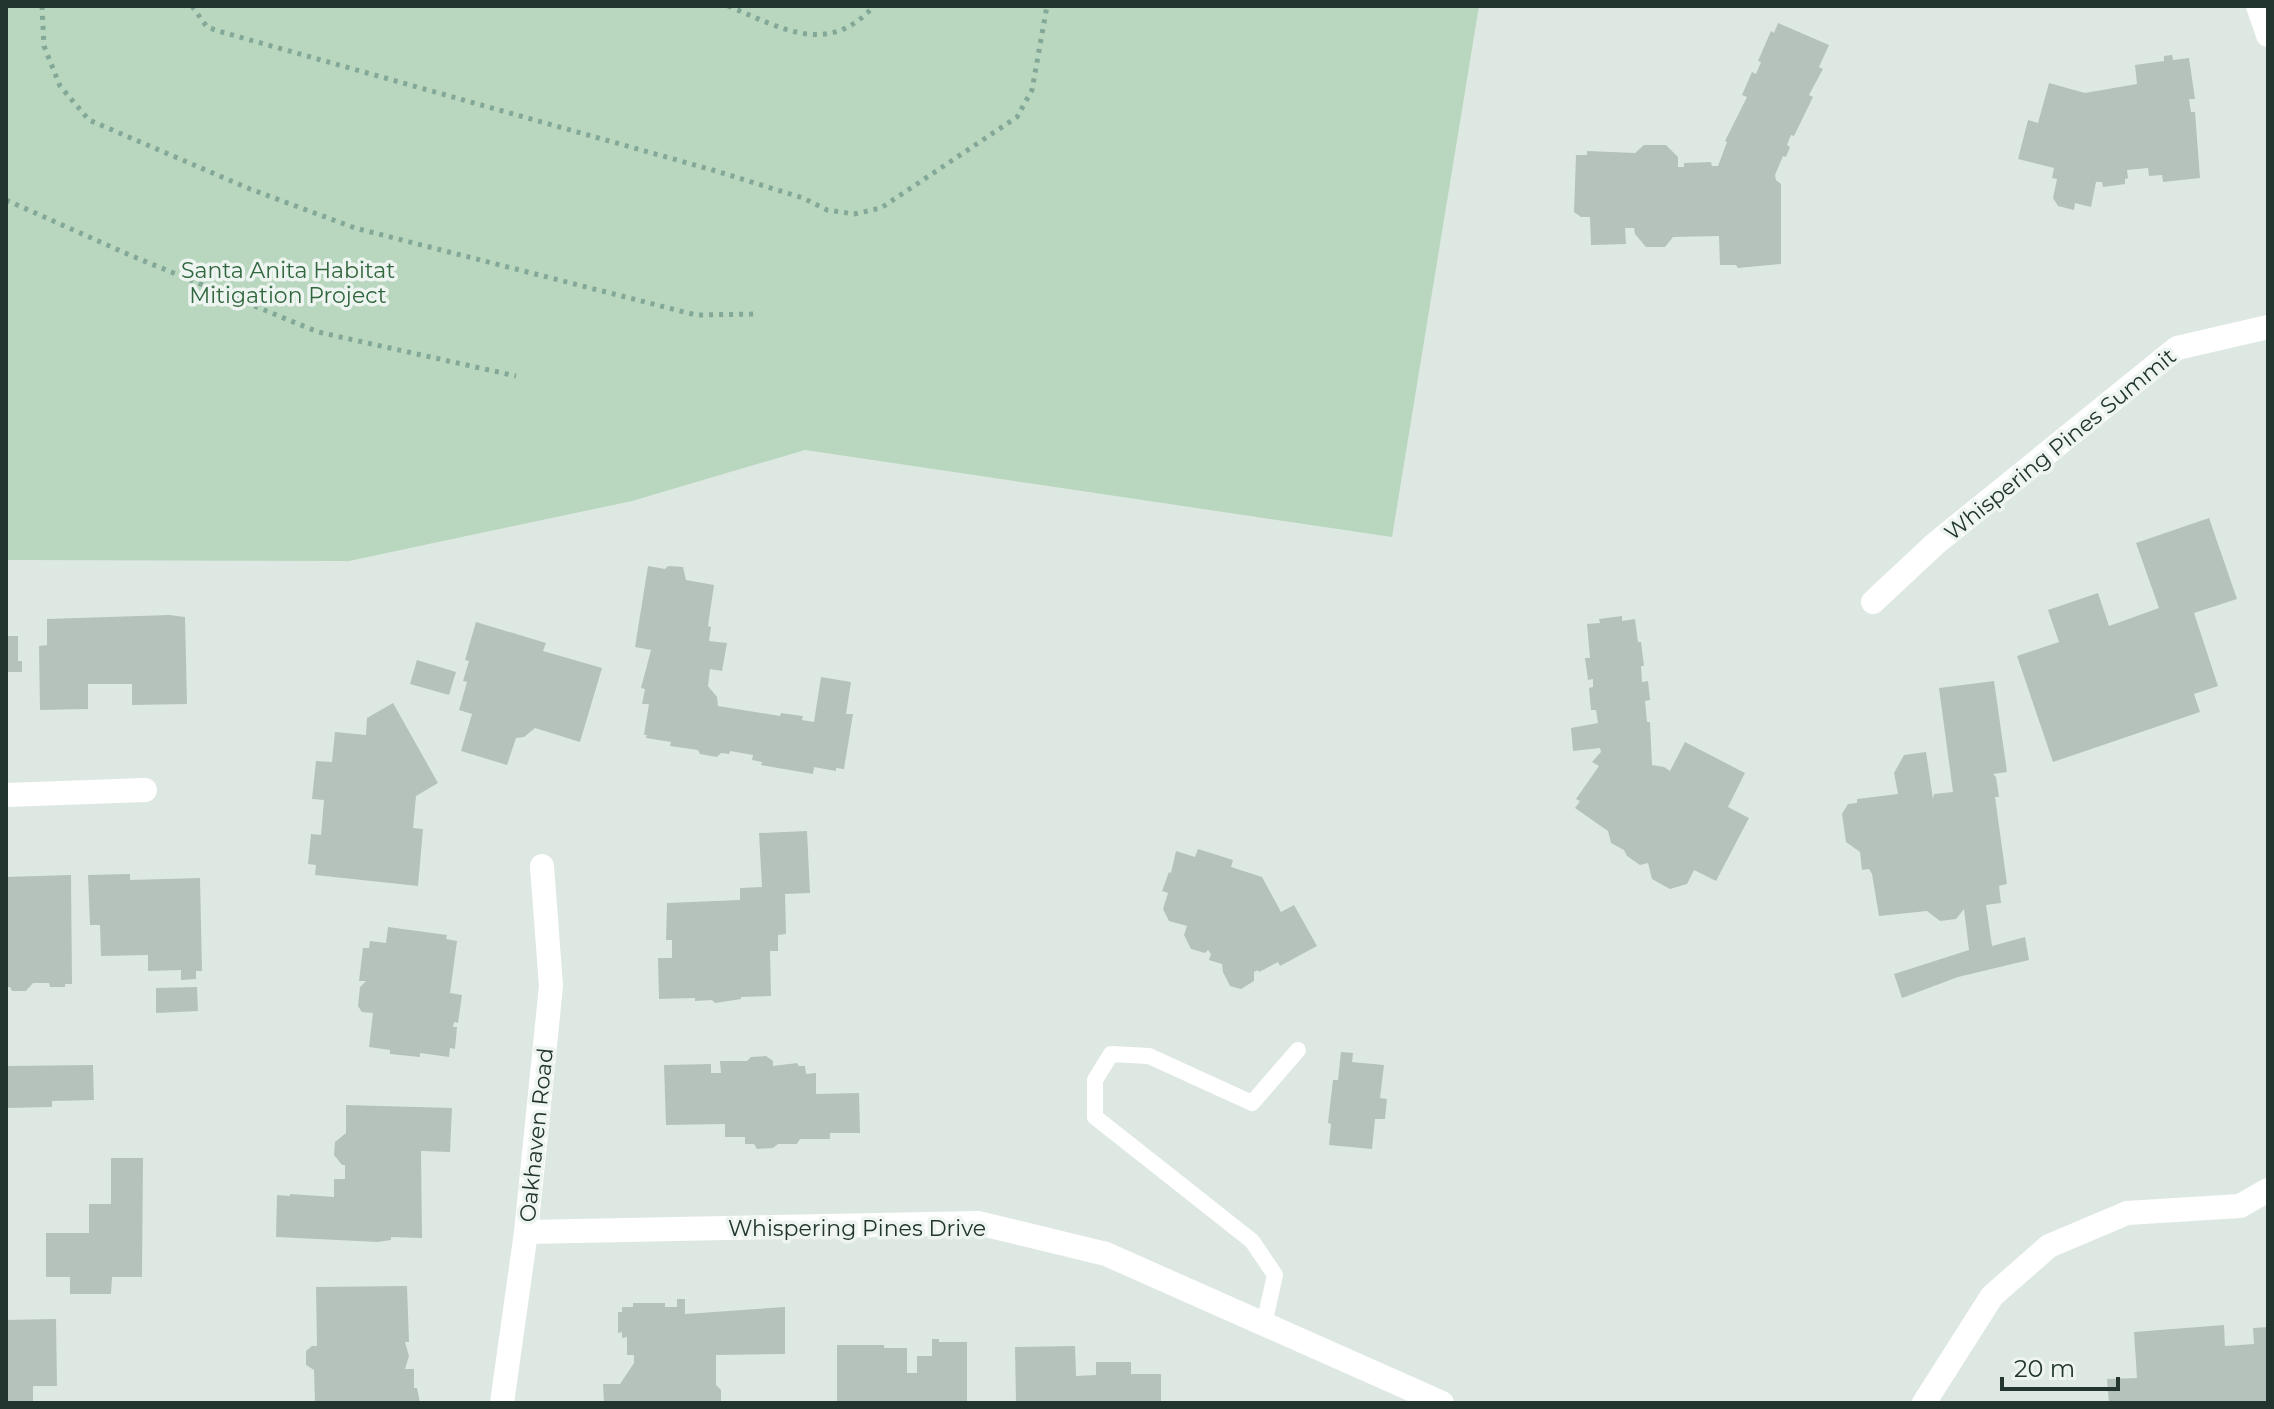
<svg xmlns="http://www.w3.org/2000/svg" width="2274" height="1409" viewBox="0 0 2274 1409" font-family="Montserrat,sans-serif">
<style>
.green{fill:#b9d7be}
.building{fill:#b4c2bb}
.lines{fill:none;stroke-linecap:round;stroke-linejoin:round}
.path{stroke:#83a897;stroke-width:5;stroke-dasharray:4 6;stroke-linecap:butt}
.service{stroke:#fff;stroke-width:16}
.minor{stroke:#fff;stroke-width:24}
.labels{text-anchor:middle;stroke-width:7;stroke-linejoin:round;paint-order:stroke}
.park-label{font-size:22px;fill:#31673f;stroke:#eef5f1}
.street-label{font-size:22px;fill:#22352e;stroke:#eef5f1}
</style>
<rect width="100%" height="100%" fill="#dee8e2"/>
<path class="green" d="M6 6H1479L1392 537 805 450 632 501 349 561 6 560Z"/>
<path class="building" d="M1778 23 1829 45 1819 67 1823 69 1809 95 1813 97 1794 136 1791 135 1787 145 1790 147 1786 157 1783 156 1775 175 1776 180 1781 184V264L1738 268 1736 265H1720L1719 236 1673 237 1665 247H1646L1635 234 1634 228H1625L1626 244 1591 245 1590 217H1581L1574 212 1576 155H1587V151L1635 153 1644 145H1666L1678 157V167H1684V163L1711 162 1712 166H1718L1727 142 1725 141 1747 97 1742 95 1752 72 1756 74 1761 62 1758 61 1771 31 1774 33Z
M2172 55 2173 60 2189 58 2195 99H2189L2191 112H2195L2200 178 2163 182 2162 175 2149 176 2148 168 2127 170 2128 178 2125 179V184L2103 187 2102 182H2096L2091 207 2075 203 2074 210 2058 206 2053 198 2057 179 2052 178 2054 168 2018 159 2028 120 2038 123 2049 83 2085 93 2137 84 2135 65 2164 61V56Z
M2209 518 2237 599 2194 613 2218 686 2194 694 2200 712 2053 762 2017 656 2059 642 2048 610 2098 593 2109 626 2159 608 2136 543Z
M648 566 665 569 668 566 683 567 686 580 714 585 708 626 711 627 709 641 727 643 722 671 710 669 708 686 717 697 718 706 780 716 781 713 803 716 802 720 814 722 821 677 851 682 846 714H853L844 769 836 768V771L814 767 813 774 761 765 762 762 752 760 753 755 730 751 729 754 721 753 717 757 700 754 698 750 670 746 671 742 646 738 647 735H644L649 704H642L645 689 641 688 651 650 635 647Z
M169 615 185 617 187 704 132 705V684H88V709L40 710 39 646 47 645V619Z
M1622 616V621L1635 619 1638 642H1641L1644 666H1641L1642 682 1648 681 1650 700 1645 701 1647 722H1650L1652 765 1664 767 1670 771 1685 742 1745 773 1728 807 1749 818 1716 881 1694 870 1687 884 1670 889 1652 879 1648 863 1640 865 1627 856 1624 850 1611 843 1608 831 1575 808 1580 801 1576 799 1599 766 1592 762 1601 752 1600 748 1573 751 1571 728 1598 723 1596 710H1591L1589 688 1593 687V679L1588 680 1585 658H1590L1587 624 1600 623 1599 619Z
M476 622 546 643 543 651 602 668 580 742 535 728 524 737 516 738 507 765 461 751 472 714 459 710 467 682 463 681 469 661 465 660Z
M6 636H18V661H22V672H6Z
M417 660 456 672 449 695 410 684Z
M1994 681 2007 772 1993 774 1996 777 1999 797H1995L2007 884 1999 886 2001 903 1986 905 1992 946 2025 937 2029 960 1958 977 1902 998 1894 974 1969 950 1964 909 1956 919 1940 921 1927 911 1879 916 1872 874 1869 869 1862 870 1860 852 1846 842 1842 814 1848 804 1857 803V799L1898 794 1894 773 1904 755 1926 752 1933 799 1934 794 1953 792 1939 688Z
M393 703 438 783 416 796 413 828 423 829 418 886 315 875 316 865 308 864 311 834 321 835 324 800 312 799 316 761 332 762 335 732 366 735 367 718Z
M807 831 810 893 785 894 786 934 778 935V951H770L771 996 741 997V999L715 1003 712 1000 695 1001V998L659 999 658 958H672V940H666L667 903 740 900V888L762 887 759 833Z
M1198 849 1233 860 1231 867 1262 877 1281 912 1294 905 1317 946 1280 966 1278 962 1259 972 1258 970 1254 972V981L1241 989 1230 986 1223 972 1222 964 1209 960 1211 954 1208 950 1205 953 1191 949 1184 935 1187 926 1169 921 1163 909 1168 893 1162 891 1169 872 1171 873 1176 851 1195 857Z
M130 874V880L200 878 202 971H196V979L181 980V970L148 971V955L101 956 100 925H90L88 875Z
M71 875 72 984H65V987H50L49 983H33L26 991H12L10 987H6V877Z
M388 927 447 935 446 939 457 941 450 993 462 995 458 1023 454 1022 453 1027H457L455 1049 450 1048 449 1057 420 1053V1057L390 1054V1050L369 1047 373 1013 362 1012 358 1006 360 987 366 981H359L363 948H369L370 941 386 943Z
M197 987 198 1011 156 1013V988Z
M1341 1052 1353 1053 1352 1062 1384 1065 1380 1098 1387 1099 1385 1119H1375L1372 1149 1329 1145 1331 1124 1328 1123 1333 1080H1338Z
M766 1056 773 1061V1066L797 1063 799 1066H805L806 1074 816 1073V1094L859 1093 860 1133H830V1139H800L797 1144H778L773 1148 757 1149 754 1144H745V1137H725V1124L666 1125 664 1065 711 1064V1073H721L720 1061H747L751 1057Z
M93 1065 94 1100 52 1101V1107L6 1108V1066Z
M346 1105 452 1108 450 1152 421 1151 422 1238 391 1237V1240L378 1242 276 1237 277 1195 290 1196V1194L334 1197V1179H345V1165H342L334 1155 335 1142 346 1133Z
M111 1158H143L142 1277H112L111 1294H70V1277H46V1233H89V1204H111Z
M407 1286 409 1342H405L409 1356 405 1369H414V1388H417L420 1403H315L314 1370 306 1365V1351L312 1346H317L316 1287Z
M677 1299H685V1314L785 1307V1354L716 1355V1385L721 1390V1403H604L603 1384H620L634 1363V1355H627V1337L622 1338V1332L618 1333V1312H622V1307H633V1303H665V1307H677Z
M56 1319 57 1386H33V1403H6V1320Z
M2224 1325 2225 1346 2254 1344 2253 1328 2268 1327V1403H2109L2107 1379 2137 1378 2134 1332Z
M932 1339H939V1342H967V1403H837V1345H884V1348H907V1373H917V1356H932Z
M1075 1346 1076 1376 1096 1375V1362H1131V1374H1161V1403H1016L1015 1347Z"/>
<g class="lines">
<path class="path" d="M42 6 44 46 60 86 89 120 250 189 355 228 696 315 757 314
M192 6 207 27 218 31 716 171 803 198 827 210 854 214 881 208 1017 117 1032 90 1047 6
M728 6C780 27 827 58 874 6
M6 200 132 256 318 332 516 376"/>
<path class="service" d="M1264 1324 1275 1275 1252 1241 1095 1117V1080L1111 1054 1149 1056 1252 1103 1298 1050"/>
<path class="minor" d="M2258 6 2268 35
M1873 602 1935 544 2177 348 2268 327
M6 795 145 790
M526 1232 978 1223 1106 1254 1442 1403
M502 1403 526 1232 551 986 542 866
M1924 1403 1992 1296 2049 1246 2127 1213 2240 1206 2268 1190"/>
</g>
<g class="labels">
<g class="park-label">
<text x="288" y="278">Santa Anita Habitat<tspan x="288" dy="25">Mitigation Project</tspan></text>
</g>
<g class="street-label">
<text transform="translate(2060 444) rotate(-39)" y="8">Whispering Pines Summit</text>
<text transform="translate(536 1135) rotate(-84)" y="8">Oakhaven Road</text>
<text x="857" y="1236">Whispering Pines Drive</text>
</g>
</g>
<rect width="2274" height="1409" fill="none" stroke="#22352e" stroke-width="16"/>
<path d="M2002 1377v12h116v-12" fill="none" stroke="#22352e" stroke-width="4"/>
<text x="2014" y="1377" font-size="24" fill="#22352e" stroke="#eef5f1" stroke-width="6" paint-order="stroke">20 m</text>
</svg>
